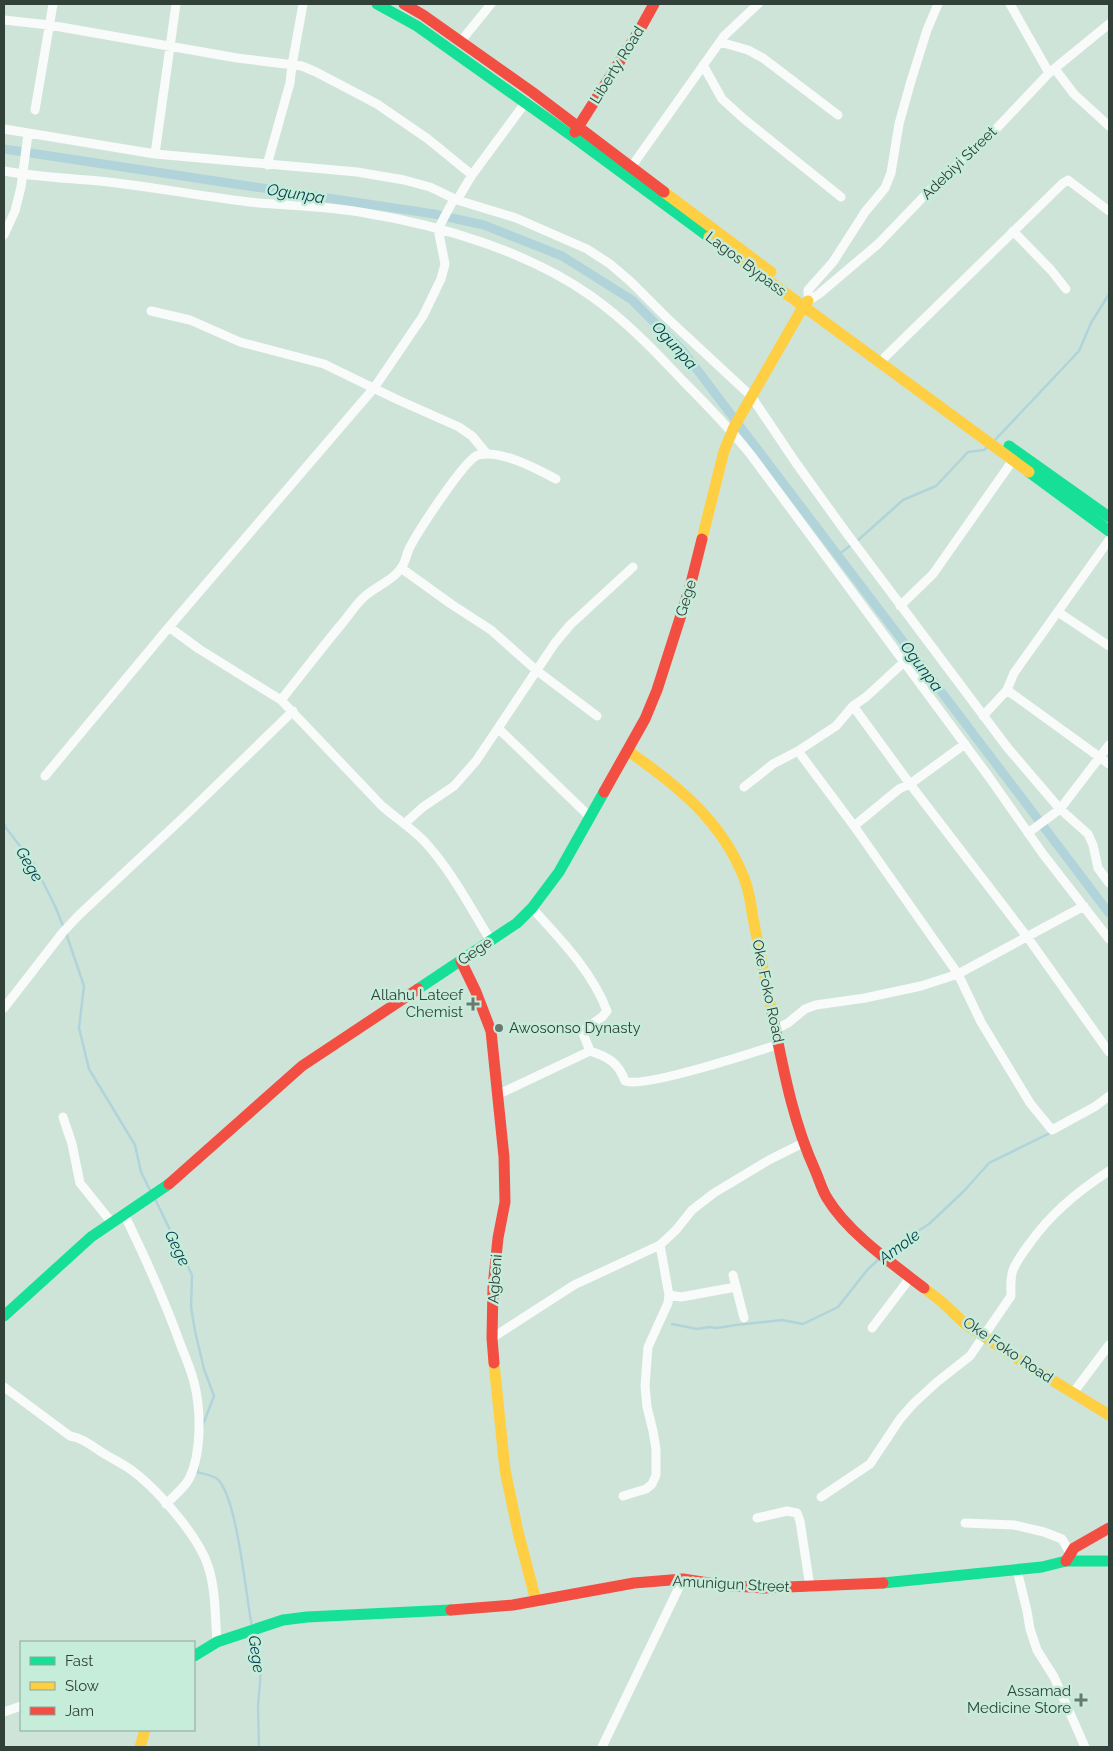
<svg xmlns="http://www.w3.org/2000/svg" width="1113" height="1751" viewBox="0 0 1113 1751" font-family="Raleway,sans-serif">
<style>
.lines{fill:none;stroke-linecap:round;stroke-linejoin:round}
.stream{stroke:#b1d4da;stroke-width:2.5}
.canal{stroke:#b1d4da;stroke-width:9}
.street{stroke:#f8fbf9;stroke-width:9}
.fast{stroke:#16e098;stroke-width:11}
.slow{stroke:#ffcf43;stroke-width:11}
.jam{stroke:#f24e42;stroke-width:11}
.poi-dot{fill:#687971;stroke:#c6ecda;stroke-width:2}
.labels{text-anchor:middle;stroke-width:5;stroke-linejoin:round;paint-order:stroke}
.street-label{font-size:15px;fill:#314039;stroke:#c6ecda}
.poi-label{font-size:15px;fill:#314039;stroke:#c6ecda;text-anchor:end}
.water-label{font-size:16px;font-style:italic;fill:#054250;stroke:#c6ecda}
</style>
<rect width="100%" height="100%" fill="#cee4d9"/>
<g class="lines">
<path class="stream" d="M994 441 1079 351 1091 323 1109 294
M856 542 903 500 936 486 968 452 984 450 988 446
M838 555 851 545
M4 823 6 828 34 864 55 906 64 928
M66 933 84 986 79 1028 89 1069 135 1145 141 1172 151 1192
M155 1199 192 1275 191 1307 195 1331 204 1369 214 1396 202 1427
M885 1254 898 1244 929 1224 964 1191 989 1163 1050 1133
M672 1324 697 1329 709 1327 717 1328 736 1325 782 1320 803 1324 838 1307 868 1269 879 1259
M198 1467 197 1472C203 1474 211 1475 216 1478 237 1492 246 1598 252 1627
M253 1635 261 1669 258 1707 259 1747"/>
<path class="canal" d="M4 149 434 214 484 225 562 256 632 300 683 351 1109 913"/>
<path class="street" d="M1010 4 1049 73
M4 20 49 25 237 58 302 66 316 72 377 104 428 139 472 175
M461 41 491 4
M720 42 748 50 763 58 838 115
M703 65 722 99 744 119 841 197
M1055 69 1074 94 1109 126
M35 110 53 4
M4 129 155 154 357 172 404 180 430 187 457 200 516 218 587 249 610 264 631 282 667 318 751 396 796 463 845 531 1007 747 1060 809 1088 834 1093 845 1098 868 1109 883
M155 154 176 4
M267 165 290 83 292 65 303 4
M632 166 724 36 758 4
M4 171C35 177 67 178 99 181 149 186 199 196 249 202 287 206 327 206 365 213 440 225 529 252 591 296 625 320 655 351 683 381 707 405 730 429 751 455L989 777 1043 854 1109 939
M1013 231 1051 270 1066 289
M4 235 15 211 21 187 28 134
M811 299 808 294V290L833 262 865 212 885 188 891 173 899 124 911 81 927 30 938 4
M808 301 819 294 878 244 930 190 996 129 1049 73 1109 24
M151 311 190 320 240 342 324 364 396 399 459 427 472 436 487 454
M885 357 1063 183 1068 180 1109 211
M1109 540 1014 673 1007 690 1109 764
M401 568 451 604 491 630 536 670 597 716
M900 606 933 574 1013 460
M1058 612 1109 646
M169 627 199 649 281 700 382 806C396 818 411 828 424 841 451 870 470 907 491 941
M281 700C301 675 320 650 340 626 348 617 355 605 364 597 376 586 397 579 404 563 406 559 407 553 409 549 417 533 464 460 478 455 500 449 537 469 556 479
M853 706 910 784 1028 938 1109 1052
M983 716 1007 690
M499 729 590 817
M798 751 854 826 958 974 981 1022 1030 1103 1052 1130 1096 1106 1109 1096
M45 776 169 627 374 388 423 316 441 279 445 264 438 229 454 199 457 200 472 175 525 103
M744 787 773 764 798 751 836 726 853 706 866 697 903 663
M404 824 423 807 454 786 476 761 555 643 570 625 633 567
M854 826 899 789 910 784 965 744
M1028 833 1060 809 1109 745
M532 908C560 939 592 971 607 1011L602 1017 582 1031 590 1051C608 1057 618 1062 625 1081 642 1089 756 1052 779 1044
M4 1008 63 932 79 915 188 813 293 711
M776 1029 788 1023 805 1009 816 1005 865 998 921 986 958 974 1084 906
M497 1095 590 1051
M63 1117 72 1144 80 1183 112 1223
M124 1214C145 1257 165 1301 181 1346 186 1358 191 1370 194 1382 201 1409 202 1453 189 1479 184 1488 174 1496 166 1504
M733 1275 744 1318
M669 1295 681 1297 736 1287
M872 1328 910 1278
M492 1338 574 1285 660 1245 676 1230 692 1210 714 1193 769 1160 803 1143
M4 1387 70 1436C83 1438 92 1446 103 1453 111 1458 119 1462 127 1467 154 1485 198 1535 208 1566 216 1590 215 1617 217 1642
M1073 1393 1109 1345
M623 1496 646 1489 652 1484 656 1475V1449L653 1431 647 1407 645 1386 648 1347 668 1303 669 1295 660 1245
M821 1497 870 1464 900 1419 913 1404 937 1382 970 1356 1011 1296C1011 1288 1010 1278 1013 1270 1017 1260 1024 1251 1030 1243 1051 1213 1078 1191 1109 1171
M757 1518 787 1511 797 1513 800 1521 810 1587
M965 1523 1014 1525 1044 1532 1062 1539 1070 1553
M1017 1570 1027 1611 1030 1629 1037 1650 1054 1677 1085 1747
M4 1712 21 1706
M602 1747 683 1579"/>
<path class="fast" d="M377 4 417 26 572 136 709 237
M1009 446 1109 517
M1029 472 1109 531
M418 989 517 923 532 908 559 872 604 792
M4 1316 91 1237 169 1184
M883 1583 1042 1567 1066 1561H1109
M194 1656 217 1642 283 1620 307 1617 451 1610"/>
<path class="slow" d="M664 192 771 272
M709 237 1029 472
M702 539 724 451 734 427 803 307 808 301
M628 751C677 785 722 821 744 878 750 892 751 908 754 923 760 953 766 983 772 1013
M924 1288 942 1302 965 1324 1021 1361 1109 1415
M494 1363 505 1470 518 1532 536 1601
M140 1747 145 1730"/>
<path class="jam" d="M404 4 423 15 532 92 664 192
M575 132 639 31 654 4
M604 792 645 719 657 690 690 587 702 539
M461 961 476 992 491 1031 504 1157 505 1202 498 1238 493 1287 492 1338 494 1363
M772 1013C783 1067 792 1119 815 1170 819 1179 822 1190 827 1198 848 1233 893 1264 924 1288
M169 1184 302 1066 418 989
M1066 1561 1074 1548 1109 1528
M451 1610 513 1605 634 1583 683 1579 721 1585 764 1588 883 1583"/>
</g>
<g class="poi-dot">
<path d="M470.5 996.5h5v5h5v5h-5v5h-5v-5h-5v-5h5z"/>
<circle cx="499" cy="1028" r="5"/>
<path d="M1078.5 1692.5h5v5h5v5h-5v5h-5v-5h-5v-5h5z"/>
</g>
<g class="labels">
<g class="street-label">
<text transform="translate(617 65) rotate(-58)" y="5">Liberty Road</text>
<text transform="translate(959 163) rotate(-44)" y="5">Adebiyi Street</text>
<text transform="translate(746 264) rotate(37)" y="5">Lagos Bypass</text>
<text transform="translate(686 598) rotate(-73)" y="5">Gege</text>
<text transform="translate(475 951) rotate(-34)" y="5">Gege</text>
<text transform="translate(768 991) rotate(78)" y="5">Oke Foko Road</text>
<text transform="translate(495 1279) rotate(-86)" y="5">Agbeni</text>
<text transform="translate(1008 1350) rotate(34)" y="5">Oke Foko Road</text>
<text transform="translate(731 1584) rotate(3)" y="5">Amunigun Street</text>
</g>
<g class="poi-label">
<text x="463" y="1000">Allahu Lateef<tspan x="463" dy="17">Chemist</tspan></text>
<text x="509" y="1033" text-anchor="start">Awosonso Dynasty</text>
<text x="1071" y="1696">Assamad<tspan x="1071" dy="17">Medicine Store</tspan></text>
</g>
<g class="water-label">
<text transform="translate(296 193) rotate(9)" y="6">Ogunpa</text>
<text transform="translate(675 345) rotate(48)" y="6">Ogunpa</text>
<text transform="translate(922 666) rotate(53)" y="6">Ogunpa</text>
<text transform="translate(30 864) rotate(59)" y="6">Gege</text>
<text transform="translate(899 1246) rotate(-36)" y="6">Amole</text>
<text transform="translate(178 1248) rotate(64)" y="6">Gege</text>
<text transform="translate(257 1654) rotate(82)" y="6">Gege</text>
</g>
</g>
<rect width="1113" height="1751" fill="none" stroke="#314039" stroke-width="10"/>
<rect x="20" y="1641" width="175" height="90" fill="#c6ecda" stroke="#8aa79a"/>
<rect x="30" y="1657" width="25" height="8" fill="#16e098" stroke="#8aa79a"/>
<text x="65" y="1666" font-size="15" fill="#314039">Fast</text>
<rect x="30" y="1682" width="25" height="8" fill="#ffcf43" stroke="#8aa79a"/>
<text x="65" y="1691" font-size="15" fill="#314039">Slow</text>
<rect x="30" y="1707" width="25" height="8" fill="#f24e42" stroke="#8aa79a"/>
<text x="65" y="1716" font-size="15" fill="#314039">Jam</text>
</svg>
